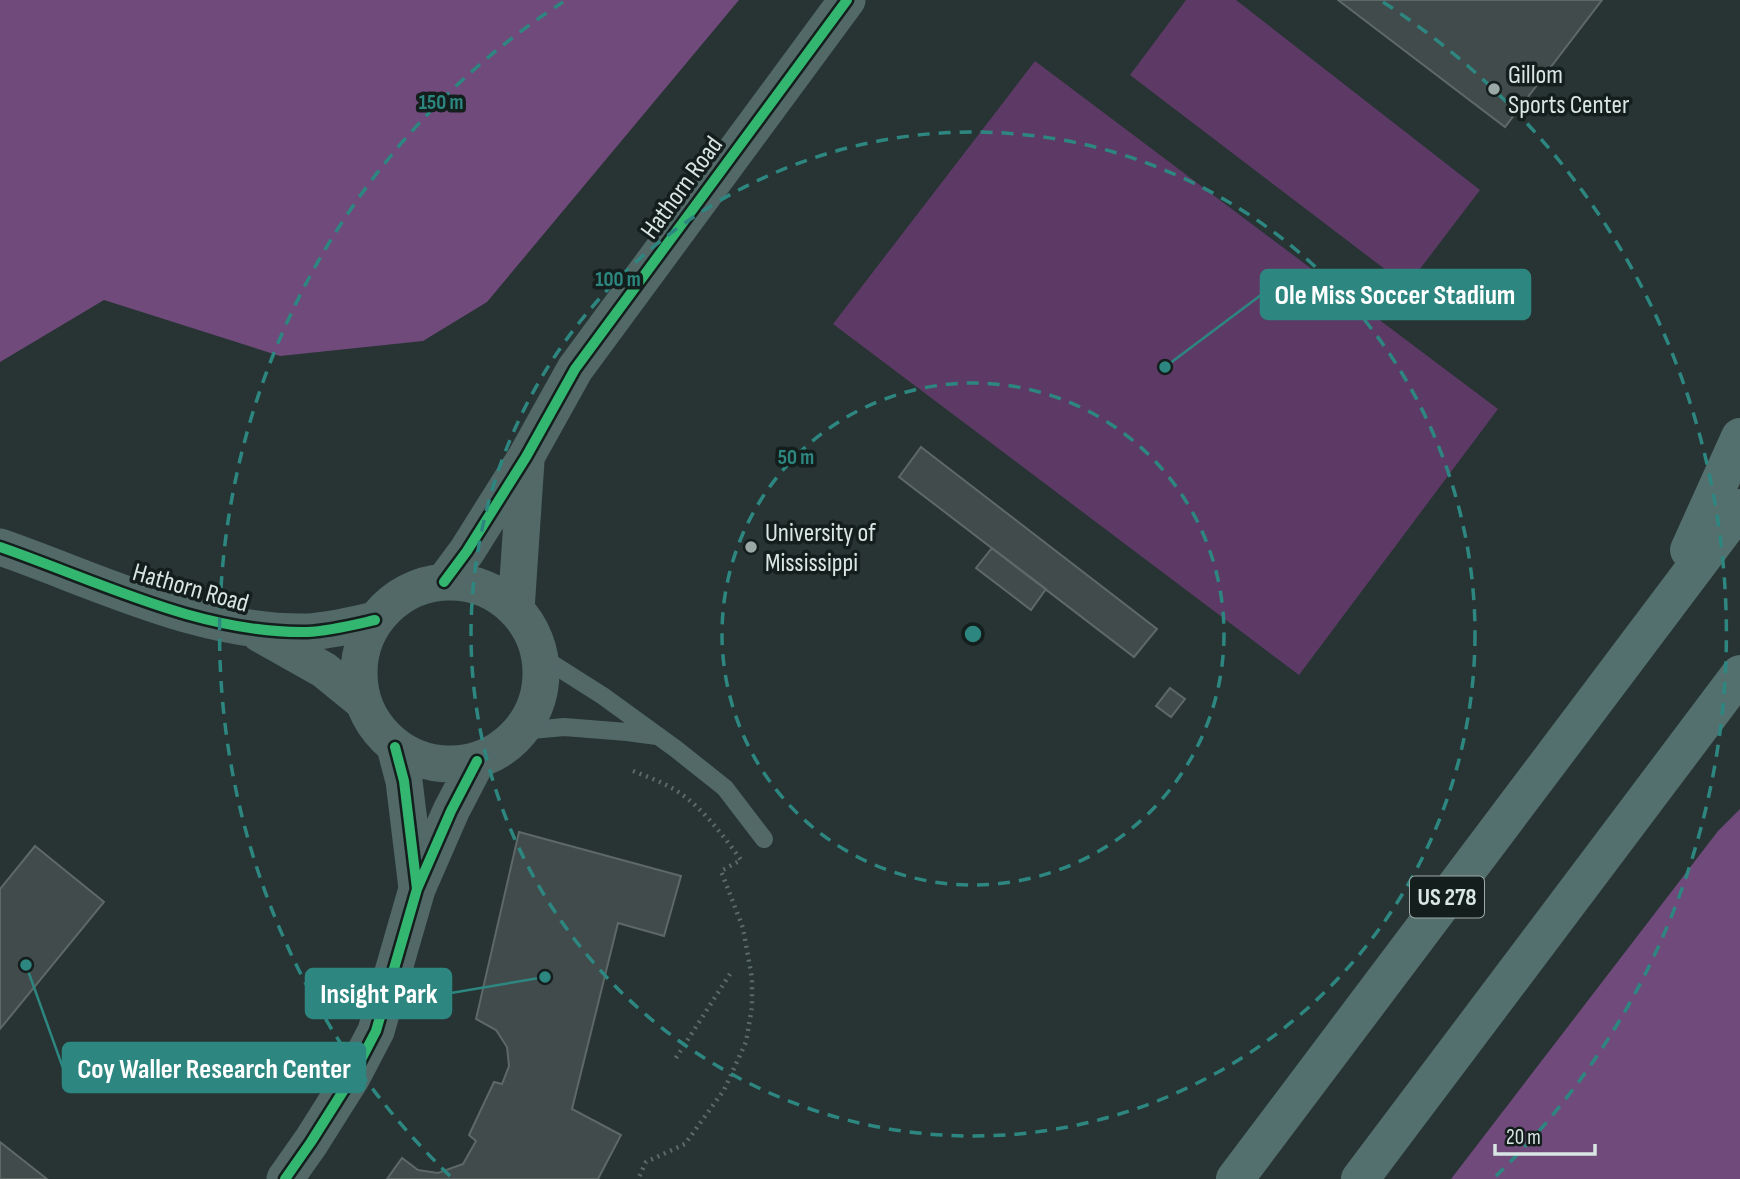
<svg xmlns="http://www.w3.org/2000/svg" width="1740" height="1179" viewBox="0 0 1740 1179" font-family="'Sofia Sans Condensed',sans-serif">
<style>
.green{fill:#5c3a65}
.forest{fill:#704a7b}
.building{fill:#414b4b;stroke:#5d6867;stroke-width:2}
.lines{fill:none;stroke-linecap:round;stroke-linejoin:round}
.path{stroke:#596a69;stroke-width:4.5;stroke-dasharray:2 5;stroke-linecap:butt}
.lane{stroke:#526968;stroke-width:18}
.street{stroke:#526968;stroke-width:37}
.highway{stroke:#54706e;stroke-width:38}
.cycleway-casing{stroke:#141e1d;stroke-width:15}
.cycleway{stroke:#33b770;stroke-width:10}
.ring{fill:none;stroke:#2d8780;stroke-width:3.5;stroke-dasharray:12 9}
.poi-dot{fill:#9aa8a6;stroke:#141e1d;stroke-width:2.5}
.labels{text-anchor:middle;stroke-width:7;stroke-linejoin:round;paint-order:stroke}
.shield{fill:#141e1d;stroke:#9daaa8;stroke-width:2}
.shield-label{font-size:24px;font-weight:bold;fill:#d8e6e4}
.poi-label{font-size:26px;fill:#d8e6e4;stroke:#141e1d;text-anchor:start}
.street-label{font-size:26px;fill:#d8e6e4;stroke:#141e1d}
.centre{fill:#2d8780;stroke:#141e1d;stroke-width:3.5}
.ring-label{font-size:21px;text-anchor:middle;font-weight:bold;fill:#2d8780;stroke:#141e1d;stroke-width:7;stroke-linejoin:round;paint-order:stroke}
.leader{fill:none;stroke:#2d8780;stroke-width:2.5}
.callout-dot{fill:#2d8780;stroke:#141e1d;stroke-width:2.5}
.callout{fill:#2d8780;stroke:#2d8780;stroke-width:2.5}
.callout-label{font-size:28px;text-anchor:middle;font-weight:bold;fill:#fff}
</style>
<rect width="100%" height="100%" fill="#273433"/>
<path class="green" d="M1186 0H1236L1480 190 1407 286 1130 75Z
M1035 61 1498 409 1299 675 833 324Z"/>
<path class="forest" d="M0 0H739L487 302 423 341 280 356 104 300 0 362Z
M1740 809V1179H1451L1718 831Z"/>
<path class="building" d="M1338 0H1602L1505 127Z
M921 447 1157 629 1134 657 899 477Z
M992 548 1046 589 1031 610 976 568Z
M1170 688 1185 699 1171 717 1156 706Z
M519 832 681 876 664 936 618 923 572 1109 621 1135 598 1179H387L402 1158 418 1170 438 1173 463 1164 476 1141 469 1135 494 1082 502 1084 509 1066 507 1047 496 1030 476 1019Z
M35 846 104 902 0 1029V889Z
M0 1142 47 1179H0Z"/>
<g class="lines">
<path class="path" d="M633 771C645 776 657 780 668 786 698 801 722 834 741 860L721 871 743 928 752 978V1007L746 1042 724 1090 685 1144 646 1162 638 1179
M676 1058 730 974"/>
<path class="lane" d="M540 656 603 696 676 749 725 788 764 839
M521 731 564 727 627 732 657 736"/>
<path class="street" d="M0 547C98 581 201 634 307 632 330 631 353 625 375 620
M359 673a91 91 0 1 1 182 0a91 91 0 1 1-182 0Z
M444 582 467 551 526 457 575 369 847 0
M516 610 526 461
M260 634 324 670 362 701
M395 747 404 781 417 888
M285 1179 311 1142 352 1077 376 1031 417 889 451 811 477 761"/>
<path class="highway" d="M1689 550 1740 437
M1235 1179 1740 508
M1360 1179 1740 674"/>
<defs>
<path id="cycleway" d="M0 547C98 581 201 634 307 632 330 631 353 625 375 620
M444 582 467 551 526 457 575 369 847 0
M395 747 404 781 417 889
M285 1179 311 1142 352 1077 376 1031 417 889 451 811 477 761"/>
</defs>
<use href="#cycleway" class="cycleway-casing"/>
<use href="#cycleway" class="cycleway"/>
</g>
<g class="ring">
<circle cx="973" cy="634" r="251"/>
<circle cx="973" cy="634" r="502"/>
<path d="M450 1176A753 753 0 0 1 563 2M1383 2A753 753 0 0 1 1496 1176"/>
</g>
<g class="poi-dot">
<circle cx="1494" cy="89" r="7"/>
<circle cx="751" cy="547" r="7"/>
</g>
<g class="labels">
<rect class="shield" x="1410" y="876.5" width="74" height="41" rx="5"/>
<g class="shield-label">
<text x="1447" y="905">US 278</text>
</g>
<g class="poi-label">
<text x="1508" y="83">Gillom<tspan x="1508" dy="30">Sports Center</tspan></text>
<text x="765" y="541">University of<tspan x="765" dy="30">Mississippi</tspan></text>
</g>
<g class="street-label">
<text transform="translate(681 187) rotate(-54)" y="9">Hathorn Road</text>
<text transform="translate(191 587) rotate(16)" y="9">Hathorn Road</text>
</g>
</g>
<circle cx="973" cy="634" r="10" class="centre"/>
<g class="ring-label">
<text x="441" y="109">150 m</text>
<text x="618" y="286">100 m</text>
<text x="796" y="464">50 m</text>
</g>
<path class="leader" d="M1165 367L1261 295M545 977L451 993M26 965L63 1068"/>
<g class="callout-dot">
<circle cx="1165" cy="367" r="7"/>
<circle cx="545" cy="977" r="7"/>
<circle cx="26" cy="965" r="7"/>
</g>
<g class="callout">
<rect x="1261" y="270" width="269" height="49" rx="7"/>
<rect x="306" y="969" width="145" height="49" rx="7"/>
<rect x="63" y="1043" width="302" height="49" rx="7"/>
</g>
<g class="callout-label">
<text x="1395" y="304">Ole Miss Soccer Stadium</text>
<text x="379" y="1003">Insight Park</text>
<text x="214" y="1078">Coy Waller Research Center</text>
</g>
<path d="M1495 1144v10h100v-10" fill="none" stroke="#d8e6e4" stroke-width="3.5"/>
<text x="1506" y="1144" font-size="21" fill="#d8e6e4" stroke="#141e1d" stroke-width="5" paint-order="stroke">20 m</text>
</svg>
